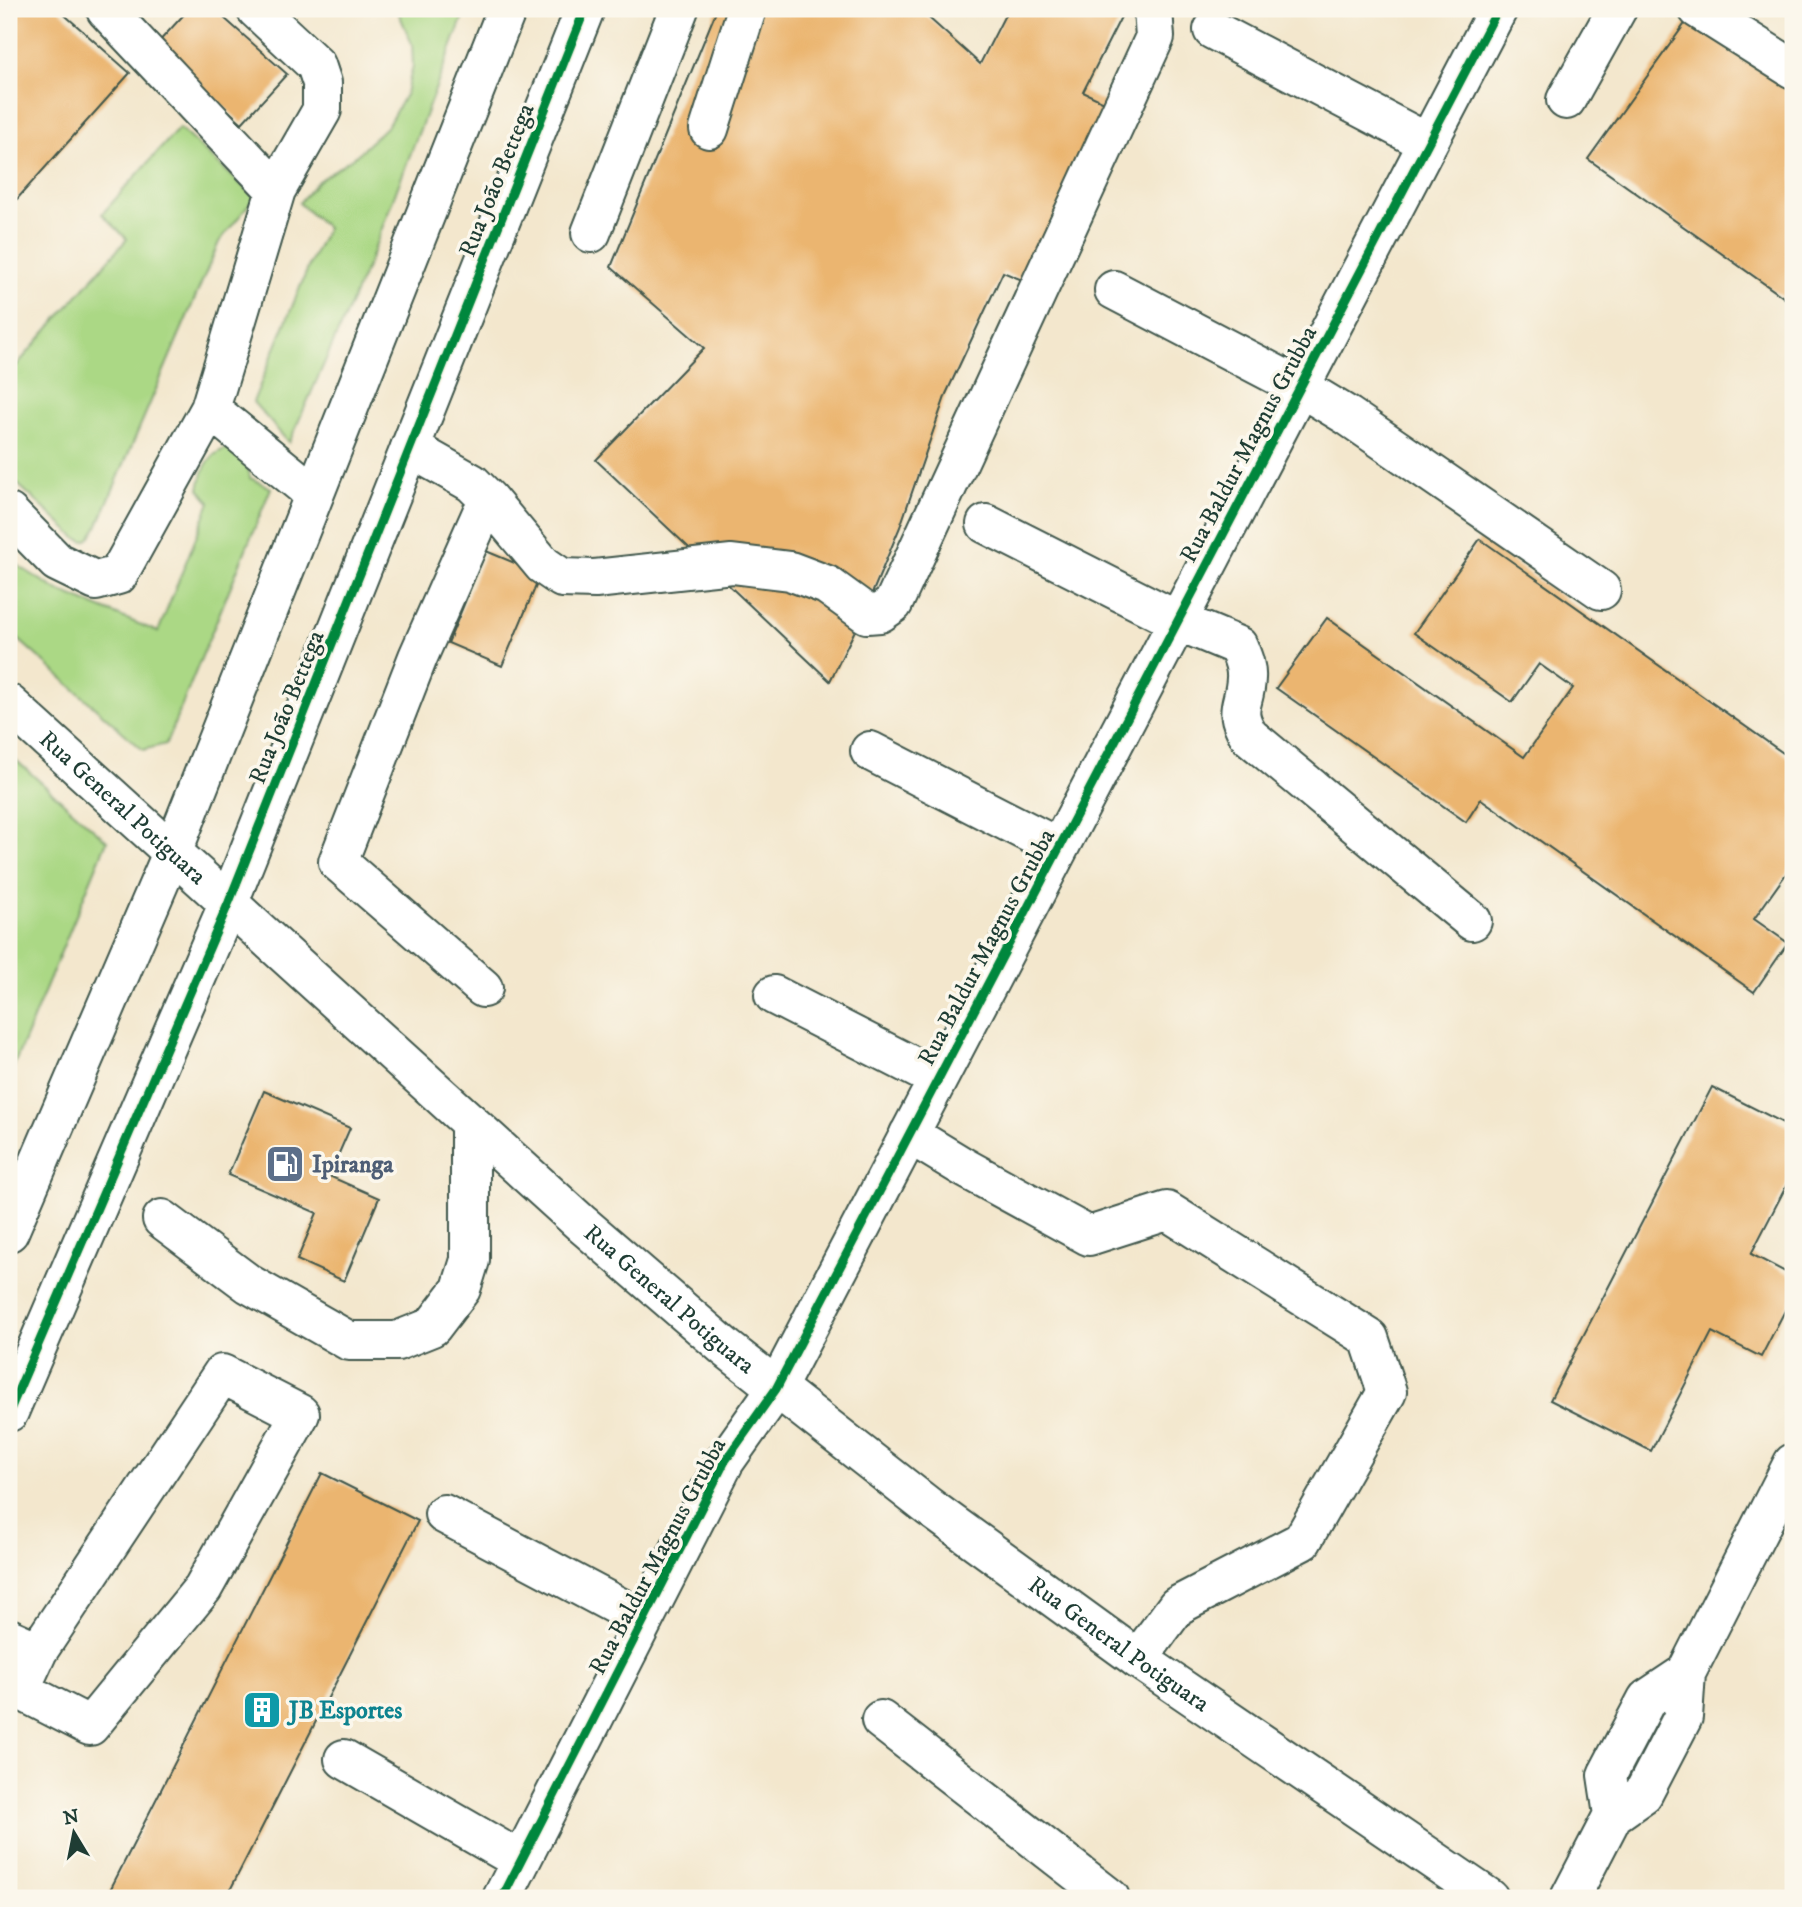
<svg xmlns="http://www.w3.org/2000/svg" width="1802" height="1907" viewBox="0 0 1802 1907" font-family="'IM FELL DW Pica',serif">
<style>
.green{fill:#abd885;stroke:#658a5c;stroke-width:2}
.building{fill:#ebb56f}
.lines{fill:none;stroke-linecap:round;stroke-linejoin:round}
.minor-casing{stroke:#3f564b;stroke-width:42}
.major-casing{stroke:#3f564b;stroke-width:42}
.minor{stroke:#fff;stroke-width:38}
.major{stroke:#fff;stroke-width:38}
.cycleway-casing{stroke:#fbf7ec;stroke-width:13}
.cycleway{stroke:#00873e;stroke-width:9}
.labels{text-anchor:middle;stroke-width:7;stroke-linejoin:round;paint-order:stroke}
.street-label{font-size:24px;fill:#1f3d34;stroke:#fbf7ec}
.service-label{font-size:24px;font-weight:bold;fill:#4e5e75;stroke:#fbf7ec;text-anchor:start}
.culture-label{font-size:24px;font-weight:bold;fill:#0d838f;stroke:#fbf7ec;text-anchor:start}
</style>
<rect width="100%" height="100%" fill="#fbf7ec"/>
<filter id="ink" filterUnits="userSpaceOnUse"><feTurbulence type="fractalNoise" baseFrequency=".0143" numOctaves="2"/><feDisplacementMap in="SourceGraphic" scale="14" xChannelSelector="R" yChannelSelector="G"/><feConvolveMatrix kernelMatrix="1 2 1 2 8 2 1 2 1" color-interpolation-filters="sRGB"/></filter>
<filter id="wash" filterUnits="userSpaceOnUse"><feTurbulence type="fractalNoise" baseFrequency=".00686" numOctaves="4" result="noise"/><feDisplacementMap in="SourceGraphic" scale="28" xChannelSelector="R" yChannelSelector="G"/><feGaussianBlur stdDeviation="1.57" result="paint"/><feColorMatrix in="noise" values="0 0 0 0 0 0 0 0 0 0 0 0 0 0 0 0 0 1.4 0 .05"/><feComposite in="paint" operator="in"/></filter>
<g filter="url(#wash)">
<rect width="100%" height="100%" fill="#f3e7cd"/>
<path class="green" d="M397 9H466L369 262 289 443 253 402 310 263 327 228 299 203 317 182 358 154 388 125 406 93 413 66 412 44Z
M179 128 255 197 219 242 97 527 89 539 84 541 76 538 9 476V374L127 239 102 214Z
M236 447 245 453 250 478 271 488 166 744 143 750 9 631V560L57 590 158 632 210 502 199 489C203 465 211 449 236 447Z
M9 754 107 841 9 1077Z"/>
<g id="blocks">
<path class="building" d="M9 9H58L130 73 9 208Z
M189 9H214L287 74 242 123 156 45Z
M717 9H919L980 64 1008 9H1125L1083 92 1115 107 1027 282 1003 272 946 394 900 527 866 608 830 681 596 460 704 348 611 267Z
M1694 11 1793 81V304L1588 159Z
M1480 539 1793 760V864L1754 919 1788 943 1754 992 1481 799 1466 822 1276 688 1327 618 1524 757 1573 688 1539 664 1512 702 1414 633Z
M486 551 541 574 502 666 448 643Z
M1712 1087 1793 1128V1173L1751 1254 1793 1276V1295L1761 1357 1712 1332 1651 1451 1550 1400Z
M264 1091 350 1128 329 1176 379 1198 344 1281 297 1260 317 1213 228 1175Z
M322 1473 418 1521 226 1898H106Z"/>
</g>
</g>
<g filter="url(#ink)">
<use href="#blocks" fill-opacity="0" stroke="#3f564b" stroke-width="2"/>
<g class="lines">
<defs>
<path id="minor" d="M256 9 316 65 322 83V110L276 190
M1698 9 1793 69
M1213 30 1428 143
M1566 100 1617 9
M709 129 747 9
M591 233 679 9
M1114 290 1300 387 1348 416 1601 590
M210 409 314 494
M410 448 472 483 488 499 418 657 338 862 483 988
M488 499 543 565 562 578 595 579 732 564 790 571 827 585 867 614 880 613 893 604 1155 37 1153 9
M9 513 57 562 96 581 118 575 210 409 276 190 106 10 108 9
M986 524 1178 621 1238 646C1242 656 1247 667 1246 678 1245 706 1232 708 1249 736L1472 921
M870 751 1059 848
M774 995 938 1079
M909 1134 965 1168 1089 1236 1167 1211 1369 1338 1387 1392 1302 1541 1177 1606 1138 1659
M162 1219 249 1284 349 1341H397L432 1327 461 1289 470 1260V1122
M222 1374 300 1414 203 1588 90 1726 20 1690 38 1651Z
M444 1514 644 1620
M9 1638 38 1651
M881 1720 1110 1898
M344 1759 521 1861
M1613 1815 1607 1775 1647 1699 1686 1673
M502 1898 725 1461 776 1389 1498 9
M1570 1898 1613 1815 1643 1794 1683 1717 1686 1673 1793 1463"/>
<g id="major">
<path id="s1" d="M9 704 582 1224 726 1348 929 1507 1138 1659 1489 1898"/>
<path d="M9 1232 173 851 507 9"/>
<path d="M9 1412 229 902 585 9"/>
</g>
</defs>
<use href="#minor" class="minor-casing"/>
<use href="#major" class="major-casing"/>
<use href="#minor" class="minor"/>
<use href="#major" class="major"/>
<defs>
<path id="cycleway" d="M9 1412 229 902 585 9
M502 1898 725 1461 776 1389 1498 9"/>
</defs>
<use href="#cycleway" class="cycleway-casing"/>
<use href="#cycleway" class="cycleway"/>
</g>
</g>
<defs>
<symbol id="fuel-square" viewBox="-11 -11 22 22"><rect x="-9" y="-9" width="18" height="18" rx="4" fill="#5c6f8a" stroke="#fbf7ec"/><path d="M-5.5-6h7V0h2V4h1.3V-2.5L3-4.5l.8-.8L6-3V5H2.5V1h-1V6h-7ZM-4.2-4.7v3.2H.2V-4.7Z" fill="#fff"/></symbol>
<symbol id="building-square" viewBox="-11 -11 22 22"><rect x="-9" y="-9" width="18" height="18" rx="4" fill="#0f9aa8" stroke="#fbf7ec"/><path d="M-4-6H4V6H1V3H-1V6H-4ZM-2.5-4.3h1.7v1.8h-1.7ZM.8-4.3h1.7v1.8H.8ZM-2.5-1h1.7V.8h-1.7ZM.8-1h1.7V.8H.8Z" fill="#fff"/></symbol>
</defs>
<g fill-rule="evenodd">
<use href="#fuel-square" x="263" y="1142" width="44" height="44"/>
<use href="#building-square" x="240" y="1688" width="44" height="44"/>
</g>
<g class="labels">
<g class="street-label">
<text transform="translate(496 180) rotate(-68)" y="8">Rua João Bettega</text>
<text transform="translate(1248 444) rotate(-62)" y="8">Rua Baldur Magnus Grubba</text>
<text transform="translate(286 707) rotate(-68)" y="8">Rua João Bettega</text>
<text dy="8" stroke="none"><textPath href="#s1" startOffset="154">Rua General Potiguara</textPath></text>
<text transform="translate(986 947) rotate(-62)" y="8">Rua Baldur Magnus Grubba</text>
<text dy="8" stroke="none"><textPath href="#s1" startOffset="889">Rua General Potiguara</textPath></text>
<text transform="translate(657 1556) rotate(-62)" y="8">Rua Baldur Magnus Grubba</text>
<text dy="8" stroke="none"><textPath href="#s1" startOffset="1456">Rua General Potiguara</textPath></text>
</g>
<g class="service-label">
<text x="312" y="1172">Ipiranga</text>
</g>
<g class="culture-label">
<text x="289" y="1718">JB Esportes</text>
</g>
</g>
<rect width="1802" height="1907" fill="none" stroke="#fbf7ec" stroke-width="35"/>
<g transform="translate(74 1833) rotate(350)" stroke="#fbf7ec" stroke-width="5" paint-order="stroke">
<path d="M0-5L12 26L0 18L-12 26Z" fill="#1f3d34"/>
<text y="-10" font-size="19" font-weight="bold" text-anchor="middle" fill="#1f3d34">N</text>
</g>
</svg>
